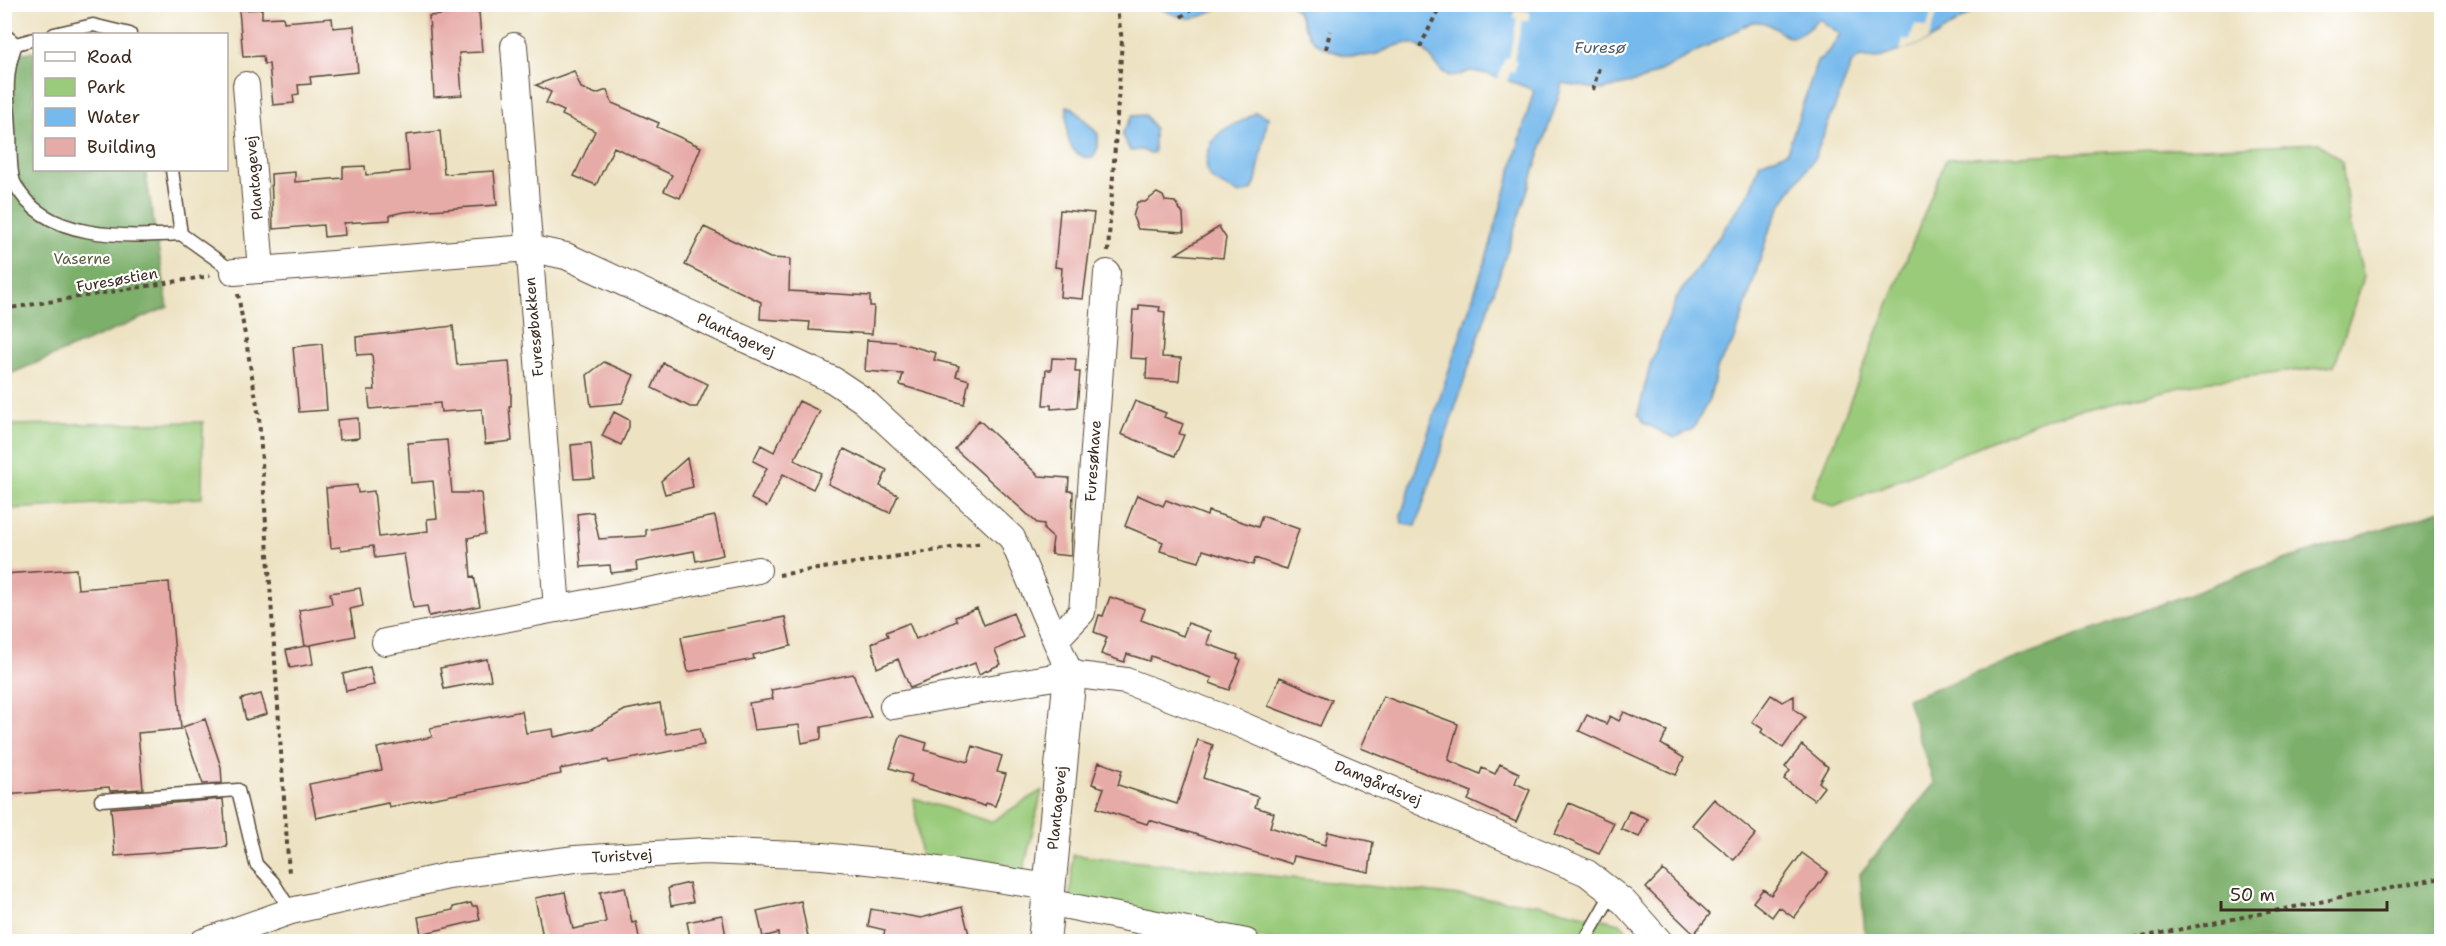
<svg xmlns="http://www.w3.org/2000/svg" width="2446" height="946" viewBox="0 0 2446 946" font-family="'Shantell Sans',sans-serif">
<style>
.green{fill:#9acb7a;stroke:#6a7a4c;stroke-width:1.5}
.forest{fill:#7baf6a;stroke:#5b6c44;stroke-width:1.5}
.water{fill:#76b9ec;stroke:#587285;stroke-width:1.5}
.pier{fill:#ede2c2}
.building{fill:#e7aba7}
.lines{fill:none;stroke-linecap:round;stroke-linejoin:round}
.service-casing{stroke:#564637;stroke-width:15}
.minor-casing{stroke:#564637;stroke-width:28}
.tertiary-casing{stroke:#564637;stroke-width:34}
.path{stroke:#564637;stroke-width:4;stroke-dasharray:4.5 4.5;stroke-linecap:butt}
.service{stroke:#fff;stroke-width:12}
.minor{stroke:#fff;stroke-width:26}
.tertiary{stroke:#fff;stroke-width:32}
.labels{text-anchor:middle;stroke-width:4.5;stroke-linejoin:round;paint-order:stroke}
.street-label{font-size:15px;fill:#3b2a1e;stroke:#fff}
.park-label{font-size:15px;fill:#585a3a;stroke:#fff}
.water-label{font-size:16px;font-style:italic;fill:#505c66;stroke:#fff}
</style>
<rect width="100%" height="100%" fill="#fff"/>
<filter id="ink" filterUnits="userSpaceOnUse"><feTurbulence type="fractalNoise" baseFrequency=".0167" numOctaves="2"/><feDisplacementMap in="SourceGraphic" scale="12" xChannelSelector="R" yChannelSelector="G"/><feConvolveMatrix kernelMatrix="1 2 1 2 8 2 1 2 1" color-interpolation-filters="sRGB"/></filter>
<filter id="wash" filterUnits="userSpaceOnUse"><feTurbulence type="fractalNoise" baseFrequency=".008" numOctaves="4" result="noise"/><feDisplacementMap in="SourceGraphic" scale="24" xChannelSelector="R" yChannelSelector="G"/><feGaussianBlur stdDeviation="1.35" result="paint"/><feColorMatrix in="noise" values="0 0 0 0 0 0 0 0 0 0 0 0 0 0 0 0 0 1.4 0 .05"/><feComposite in="paint" operator="in"/></filter>
<g filter="url(#wash)">
<rect width="100%" height="100%" fill="#ede2c2"/>
<path class="green" d="M2319 143 2342 162 2350 224 2364 277 2334 366 2203 382 2044 419 1834 507 1812 497 1946 159Z
M203 422 202 498 10 509 5 460V425Z
M1042 790 1023 873 921 860 914 798 991 822Z
M1073 855 1537 904 1620 923 1637 941H1276L1070 899Z"/>
<path class="forest" d="M34 52V170H145L168 307 5 376 4 54Z
M2441 510V941H1852L1865 934 1860 874 1934 784 1907 699 2253 570Z"/>
<path class="water" d="M1154 5H1222C1194 25 1183 20 1154 5Z
M1291 5H1984L1928 41 1876 59 1860 57 1852 63 1815 157 1784 200 1770 228 1735 339 1718 366 1709 400 1693 429 1674 438 1644 423 1638 414 1650 365 1677 297 1749 193 1760 163 1787 152 1817 62 1831 49 1840 34 1819 19C1778 59 1787 19 1752 22L1643 80 1602 90 1563 83 1416 526 1402 524 1401 515 1489 249 1534 90C1514 83 1493 74 1472 71 1464 70 1460 79 1450 76 1434 70 1430 48 1412 44 1398 41 1385 53 1372 55 1358 58 1341 55 1327 49 1299 37 1308 19 1291 5Z
M1067 106 1073 108 1098 134V147L1093 158C1064 158 1066 127 1067 106Z
M1255 112 1268 117 1256 181 1252 190 1240 194C1232 190 1221 186 1214 181 1199 169 1209 141 1222 131 1233 123 1246 122 1255 112Z
M1145 115 1154 128V152L1150 154 1142 150 1130 151 1122 134 1132 116Z"/>
<path class="pier" d="M1934 5H1940L1928 41 1900 51 1903 39 1910 40 1915 24 1927 27Z
M1515 9 1530 12 1528 21H1522L1514 60 1517 61 1514 72H1510L1507 83 1477 76V73L1498 78 1505 58H1509L1517 19 1513 18Z"/>
<g id="blocks">
<path class="building" d="M262 9V18L283 17 284 22 332 18 333 28 354 26 358 72 310 77 311 84 298 85 299 94 293 95 294 103 273 105 269 64H264L263 56 243 57 239 10Z
M479 12 482 52 459 53 462 95 434 97 429 16Z
M574 71 581 88 596 94 607 90 612 103 659 123 657 127 701 147 680 198 664 191 672 175 614 147 596 185 574 176 595 131 562 115 564 111 546 103 551 92 536 85Z
M440 131 444 174 494 171 497 205 403 212 390 215V220L344 223 345 235 324 237 323 225 273 229 271 174 295 172V182L343 178V167L365 166 366 175 409 171 406 135Z
M1157 193 1163 196 1165 201 1175 202 1183 214 1184 232 1138 229 1133 217 1137 202H1145Z
M1060 210 1094 213 1083 299 1060 297 1062 268 1055 267Z
M704 227 770 258 790 259 789 291 870 296V306H874L872 334 809 330 810 322 760 319 761 302 685 265Z
M1219 227 1226 238 1223 258 1176 254Z
M1139 305 1160 307 1159 311 1165 312 1162 357 1181 358 1179 381 1146 379 1147 359 1130 358 1133 310H1139Z
M453 326 457 365 509 361 511 386V406H509L512 441 485 444 482 409 441 412 440 403 370 409 368 390H375L372 354 357 355 356 337Z
M867 340 897 342 936 353 934 360 959 366 956 376 969 380 964 404 900 385 903 374 865 371Z
M322 344 327 410 299 412 293 347Z
M1052 358 1076 359 1075 372H1080L1077 407 1051 409V405H1043L1046 370H1051Z
M604 362 634 375 622 403 591 406 587 375Z
M663 363 708 384 697 407H690L652 388Z
M799 401 820 411 794 460 821 473 813 489 783 474 767 507 751 499 767 468 753 461 761 445 774 452Z
M1135 401 1166 413 1164 417 1183 424 1179 434 1184 435 1175 456 1121 434Z
M614 412 629 420V427L621 445 602 436Z
M358 418 359 438 339 440 337 420Z
M979 420 1039 476 1069 478 1068 491H1073L1071 556 1051 554 1053 538 1044 530V524L1037 523 955 449Z
M447 440 452 493H481L485 534 468 538 471 577 474 576 480 606 429 616 427 606 413 608 404 554 375 558 373 546 341 550 340 547 331 548 326 488 357 485 358 493 374 491 379 537 428 531 427 519 437 518 433 481 411 483 408 443Z
M591 443 594 478 574 479 571 445Z
M844 449 887 470 880 486 898 495 890 513 828 484Z
M687 458 693 487 665 494 661 481Z
M1137 495 1163 506 1166 500 1207 516 1208 511 1258 527 1262 516 1299 529 1286 569 1255 558 1253 565 1203 550 1199 562 1160 551 1163 542 1125 526Z
M593 512 599 539 646 536V530L715 516 723 555 696 561 694 551 636 562 637 570 611 573 610 565 581 567 577 514Z
M76 569 78 589 169 582 181 729 138 733 143 789 110 791 109 787 4 795V574Z
M360 588 363 606 350 609 355 636 305 646 299 610 332 604 330 593Z
M1110 597 1145 609 1141 620 1183 636 1188 623 1211 631 1207 644 1238 655 1237 658 1241 660 1229 690 1210 683 1212 678 1151 656 1149 661 1127 654 1124 662 1101 654 1107 637 1094 632 1099 615 1103 616Z
M977 608 984 625 1013 613 1023 637 995 650 1001 664 979 674 975 663 910 688 898 659 877 668 872 643 888 636 886 632 909 623 916 639 957 621 955 617Z
M785 617 791 646 753 655 754 659 688 672 681 637Z
M310 645 313 664 290 668 286 650Z
M487 659 491 680 444 689 440 668Z
M370 667 374 685 346 691 343 674Z
M853 674 871 717 821 727V739L802 743 799 725 754 730 749 703 773 699 771 690Z
M1280 677 1332 700 1320 726 1268 706Z
M261 694 267 714 246 720 241 699Z
M1771 695 1782 702 1794 696V709L1805 717 1783 748 1761 732 1763 729 1752 722Z
M1383 696 1458 724 1448 760 1480 774 1482 768 1495 774 1500 764 1519 773 1515 783 1530 790 1516 822 1468 800 1472 792 1361 748Z
M660 703 666 734 700 728 704 745 609 763 608 760 560 769 561 774 389 807 388 803 316 818 309 784 382 770 377 748 432 737 430 728 522 711 526 733 553 729 554 737 592 729 625 710Z
M1624 712 1667 731 1661 744 1684 758 1676 775 1579 731 1587 715 1606 724 1610 716 1619 721Z
M205 719 221 767 222 783 203 784 183 727Z
M901 735 927 743 925 750 968 762 973 746 1002 756 997 772 1006 774 995 806 986 803 985 806 910 783 912 775 890 768Z
M1198 740 1213 745 1203 778 1258 797 1255 807 1274 813 1270 827 1325 845 1328 832 1373 842 1369 872 1294 856 1292 864 1149 820 1147 824 1097 808 1104 788 1092 784 1099 762 1122 770 1118 785 1177 804Z
M1802 745 1828 767 1819 782 1824 787 1814 800 1784 779 1790 771 1785 767Z
M223 799 227 847 115 856 111 808Z
M1714 799 1756 834 1734 860 1692 825Z
M1569 803 1614 823 1599 854 1555 834Z
M1629 811 1648 819 1639 837 1621 829Z
M1802 853 1828 872 1794 918 1779 907 1772 917 1753 902 1763 889 1771 895Z
M1663 870 1710 914 1694 934 1646 888Z
M689 883 693 902 671 906 668 888Z
M625 887 632 923 636 922 640 942H544L535 898 565 892 573 929 606 922 600 892Z
M801 901 809 942H779L778 933 763 937 757 911Z
M471 903 472 906H477L480 920 421 934 418 917 453 910V907Z
M962 907 971 942H899L883 939 885 930 868 926 871 909 921 918Z
M722 915 726 936H723L724 942H691L687 922Z"/>
</g>
</g>
<g filter="url(#ink)">
<use href="#blocks" fill-opacity="0" stroke="#564637" stroke-width="1.5"/>
<g class="lines">
<defs>
<path id="service" d="M4 34 16 44 34 39
M54 34 93 25 130 34
M16 44C4 75 8 97 10 130 11 143 9 173 15 184 44 241 126 237 181 234
M172 170 181 234 234 272
M101 800 238 790 256 864 273 882 291 911
M1584 942 1612 893"/>
<path id="minor" d="M514 46 557 609
M246 85 261 270
M234 272 528 248 566 256 833 380 863 400 1012 538 1070 674
M1057 638 1082 612 1107 273
M385 642 758 570
M893 706 1070 674 1126 681 1230 720 1587 873 1624 902 1660 942
M1048 902 1246 942
M203 942 291 911 448 876 575 859 704 851 823 856 913 866 1049 887"/>
<path id="tertiary" d="M1044 942 1070 674"/>
</defs>
<use href="#service" class="service-casing"/>
<use href="#minor" class="minor-casing"/>
<use href="#tertiary" class="tertiary-casing"/>
<path class="path" d="M1181 17 1199 4
M1420 47 1441 4
M1326 49 1330 31
M1593 90 1600 64
M1108 252 1122 40 1116 4
M238 294 259 417 289 874
M4 309 210 276
M779 575 982 543
M2116 942 2442 878"/>
<use href="#service" class="service"/>
<use href="#minor" class="minor"/>
<use href="#tertiary" class="tertiary"/>
</g>
</g>
<g class="labels">
<g class="street-label">
<text transform="translate(254 178) rotate(-95)" y="5">Plantagevej</text>
<text transform="translate(117 280) rotate(-10)" y="5">Furesøstien</text>
<text transform="translate(534 327) rotate(-95)" y="5">Furesøbakken</text>
<text transform="translate(736 335) rotate(25)" y="5">Plantagevej</text>
<text transform="translate(1093 461) rotate(-86)" y="5">Furesøhave</text>
<text transform="translate(1378 783) rotate(23)" y="5">Damgårdsvej</text>
<text transform="translate(1057 808) rotate(-84)" y="5">Plantagevej</text>
<text transform="translate(622 856) rotate(-3)" y="5">Turistvej</text>
</g>
<g class="park-label">
<text x="82" y="264">Vaserne</text>
</g>
<g class="water-label">
<text x="1600" y="53">Furesø</text>
</g>
</g>
<rect width="2446" height="946" fill="none" stroke="#fff" stroke-width="24"/>
<rect x="33" y="33" width="195" height="138" fill="#ffffff" stroke="#b1aaa5" stroke-width="1.5"/>
<rect x="45" y="52" width="30" height="9" fill="#ffffff" stroke="#b1aaa5" stroke-width="1.5"/>
<text x="87" y="63" font-size="18" fill="#3b2a1e">Road</text>
<rect x="45" y="78" width="30" height="18" fill="#9acb7a" stroke="#b1aaa5" stroke-width="1.5"/>
<text x="87" y="93" font-size="18" fill="#3b2a1e">Park</text>
<rect x="45" y="108" width="30" height="18" fill="#76b9ec" stroke="#b1aaa5" stroke-width="1.5"/>
<text x="87" y="123" font-size="18" fill="#3b2a1e">Water</text>
<rect x="45" y="138" width="30" height="18" fill="#e7aba7" stroke="#b1aaa5" stroke-width="1.5"/>
<text x="87" y="153" font-size="18" fill="#3b2a1e">Building</text>
<path d="M2221 901v9h166v-9" fill="none" stroke="#3b2a1e" stroke-width="3"/>
<text x="2230" y="901" font-size="18" fill="#3b2a1e" stroke="#ffffff" stroke-width="4.5" paint-order="stroke">50 m</text>
</svg>
